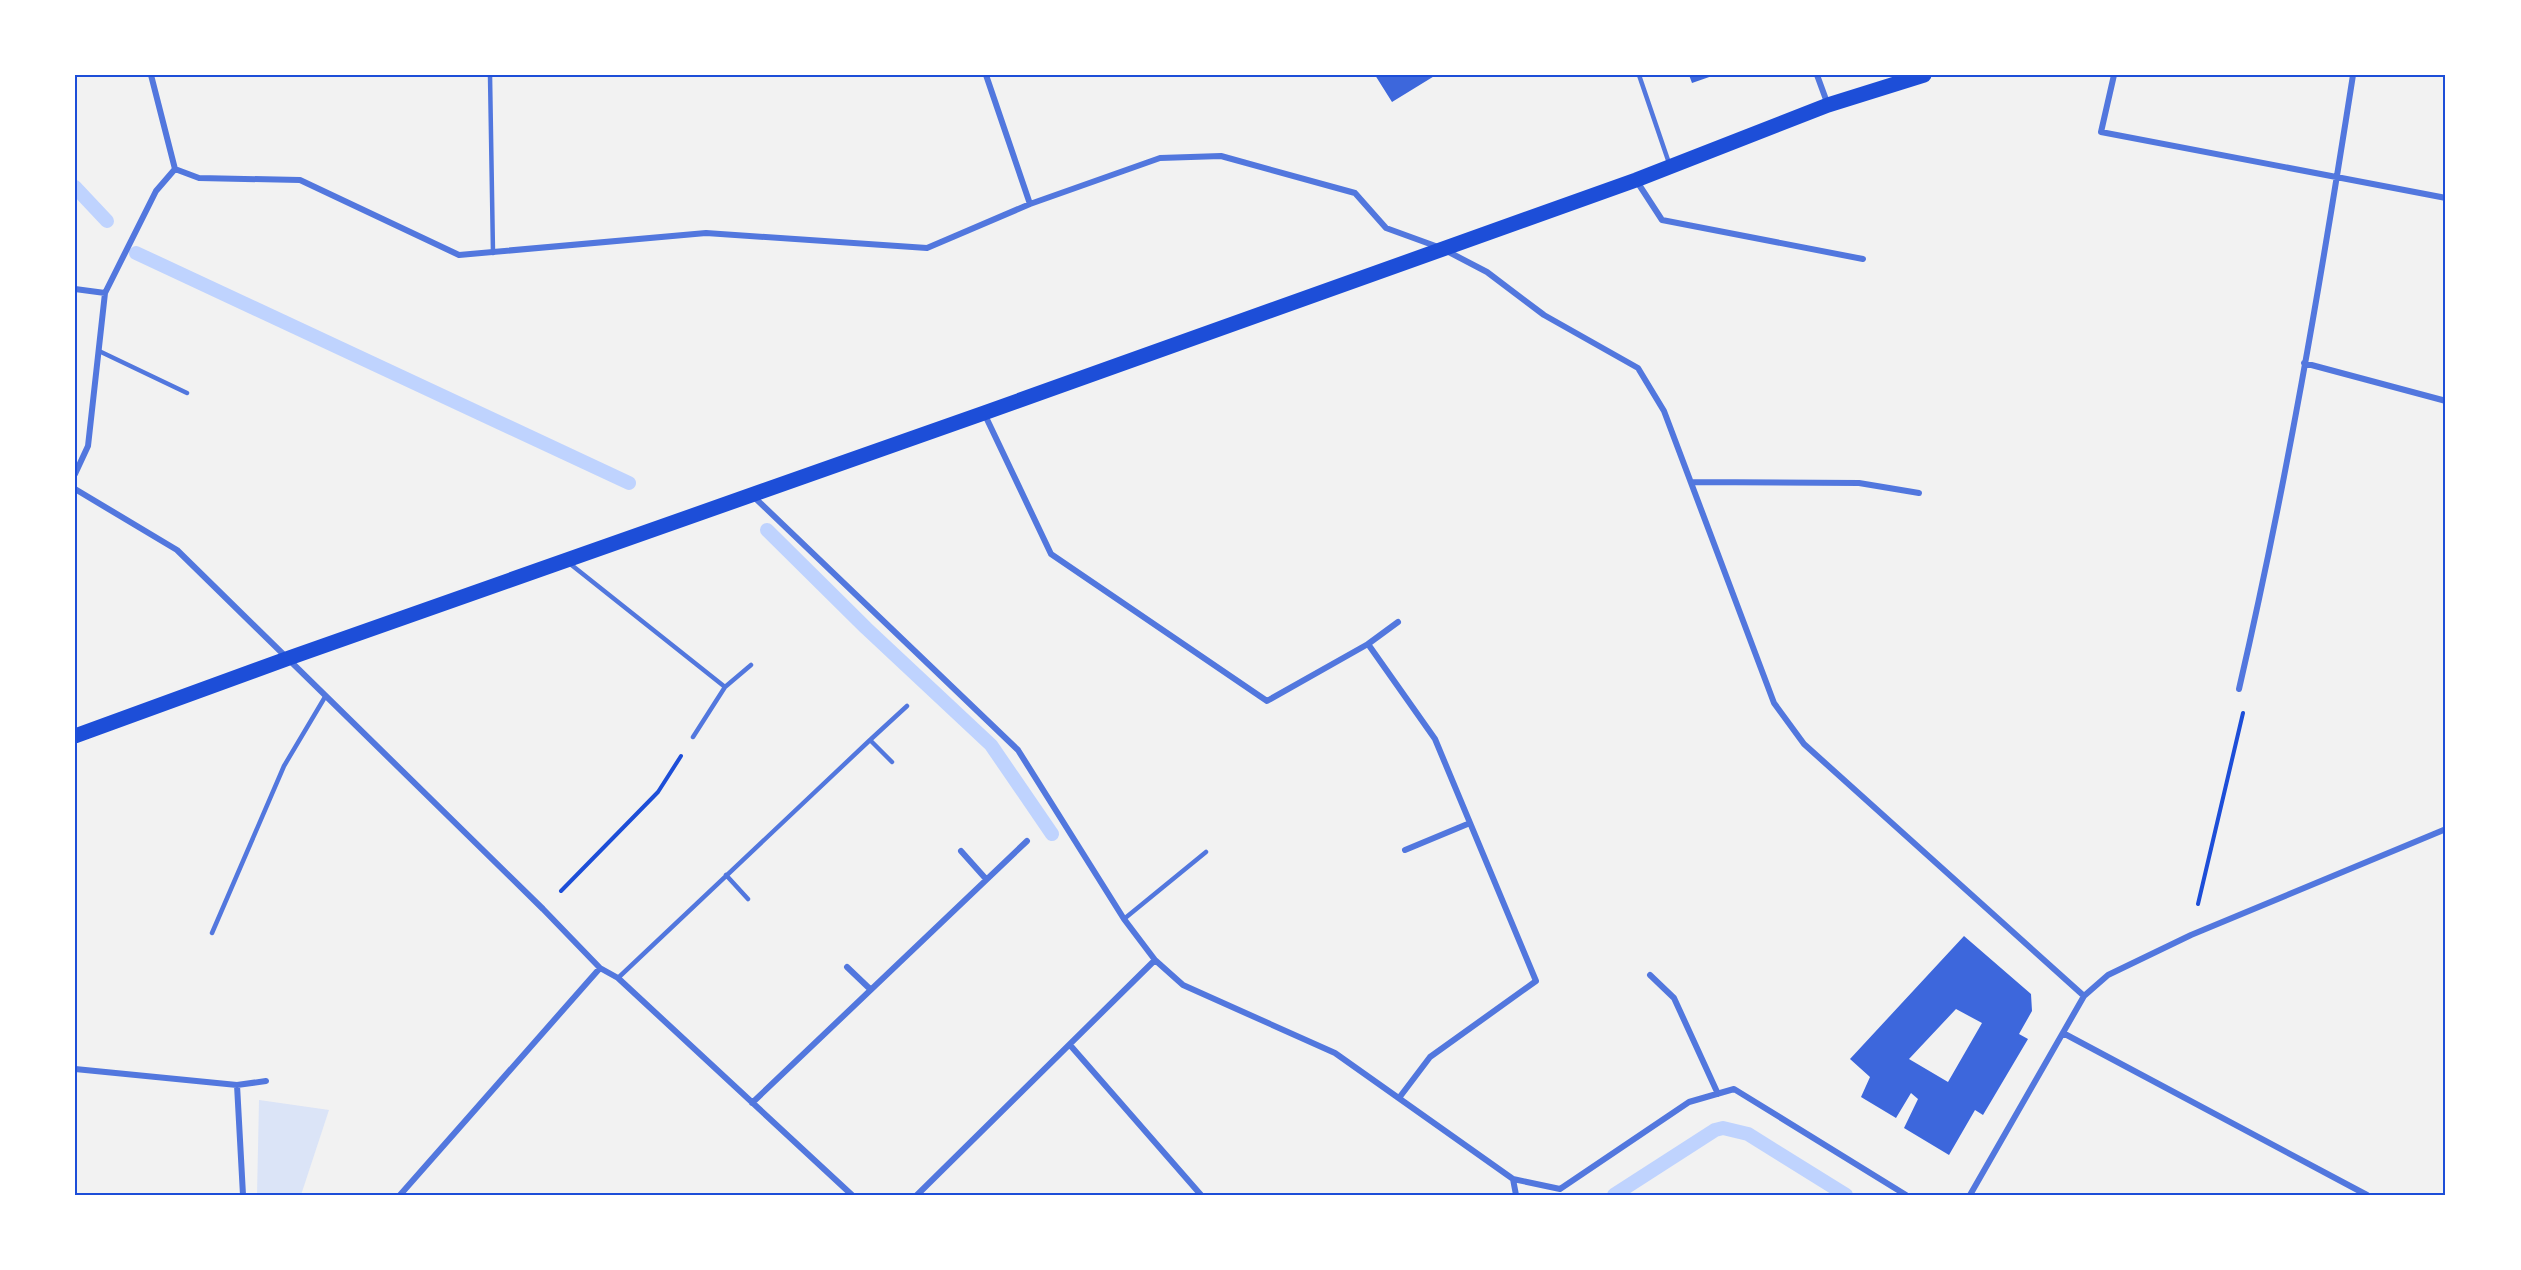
<svg xmlns="http://www.w3.org/2000/svg" width="2521" height="1270" viewBox="0 0 2521 1270" font-family="Rubik,sans-serif">
<style>
.green{fill:#dbe4f7}
.lines{fill:none;stroke-linecap:round;stroke-linejoin:round}
.stream{stroke:#bfd3fe;stroke-width:14}
.building{fill:#3d67dc;fill-rule:evenodd}
.path{stroke:#1d4ed8;stroke-width:4}
.service{stroke:#5277de;stroke-width:4.5}
.minor{stroke:#5277de;stroke-width:6}
.primary{stroke:#1d4ed8;stroke-width:15}
.neatline{fill:none;stroke:#1d4ed8;stroke-width:2}
</style>
<rect width="100%" height="100%" fill="#f2f2f2"/>
<path class="green" d="M259 1100 329 1110 301 1195H257Z"/>
<g class="lines">
<path class="stream" d="M75 187 107 221
M136 253 629 483
M767 530 866 628 991 745 1052 834
M1614 1195 1715 1130 1723 1128 1748 1134 1846 1195"/>
</g>
<path class="building" d="M1375 75H1436L1392 102Z
M1689 75H1715L1692 83Z
M1964 936 2031 994 2032 1011 2019 1034 2028 1039 1983 1115 1975 1110 1949 1155 1904 1128 1918 1099 1911 1093 1896 1118 1861 1097 1870 1077 1850 1059ZM1956 1009 1982 1023 1948 1082 1909 1059Z"/>
<g class="lines">
<path class="path" d="M561 891 658 792 681 756
M2198 904 2243 713"/>
<path class="service" d="M490 75 493 253
M1639 75 1669 163
M99 351 187 393
M569 563 725 687 693 737
M725 687 751 665
M870 740 907 706
M726 875 748 899
M1124 919 1206 852
M212 933 284 766 325 697
M618 978 870 740 892 762"/>
<path class="minor" d="M986 75 1030 204
M1817 75 1828 105
M2114 75 2101 132 2446 198
M175 169 199 178 300 180 459 255 706 233 927 248 1030 204 1160 158 1221 156 1355 193 1386 228 1441 248 1487 272 1544 315 1638 368 1664 411 1774 703 1804 744 2084 996
M1636 180 1662 220 1863 259
M75 289 105 293
M2304 363 2446 401
M984 413 1051 554 1267 701 1368 644 1435 739 1536 981 1430 1057 1399 1098
M75 474 88 446 105 293 156 191 175 169 151 75
M1691 482 1859 483 1919 493
M75 489 177 550 543 909 600 968 618 978 852 1195
M753 496 1018 750 1124 919 1155 960 1183 985 1335 1053 1513 1179 1560 1189 1689 1102 1734 1089 1906 1195
M1368 644 1398 622
M2239 689C2286 486 2321 280 2353 75
M1405 850 1470 823
M961 851 986 879
M847 967 870 989
M1650 975 1674 998 1718 1094
M2063 1033 2367 1195
M1070 1045 1201 1195
M75 1069 237 1085 243 1195
M237 1085 266 1081
M752 1103 1027 841
M1513 1179 1516 1195
M400 1195 600 968
M917 1195 1155 960
M1970 1195 2084 996 2108 975 2191 935 2446 829"/>
<path class="primary" d="M75 736 289 658 984 413 1636 180 1828 105 1924 75"/>
</g>
<rect width="2521" height="1270" fill="none" stroke="#ffffff" stroke-width="153"/>
<rect x="76" y="76" width="2368" height="1118" class="neatline"/>
</svg>
